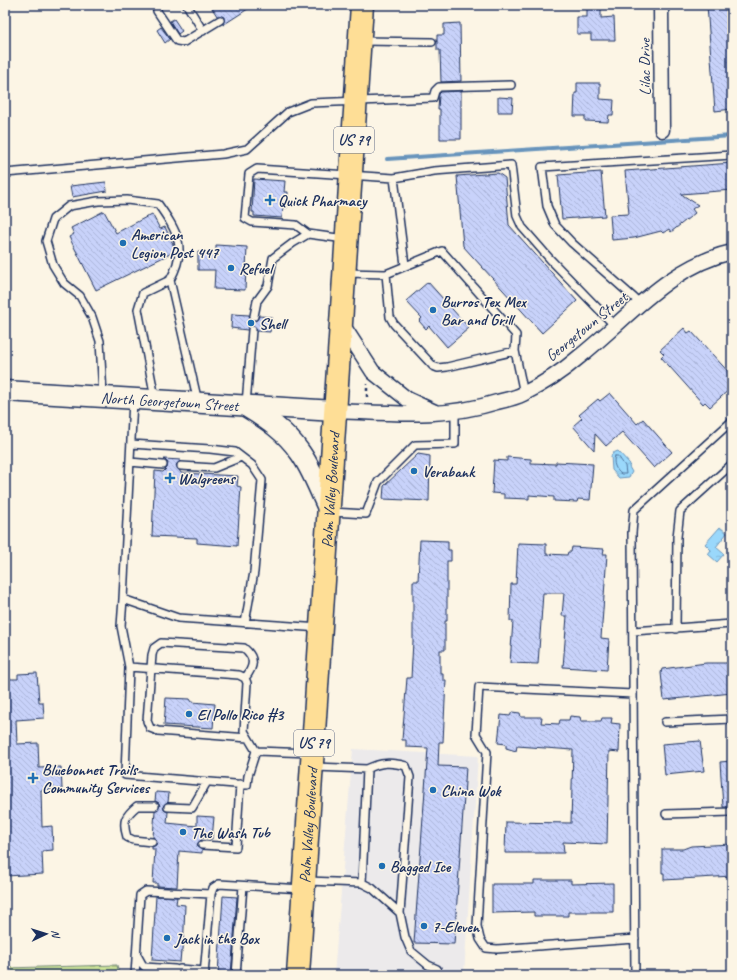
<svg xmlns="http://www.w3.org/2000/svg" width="737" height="980" viewBox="0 0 737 980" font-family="Caveat,sans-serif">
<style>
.built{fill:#eceaeb}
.forest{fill:url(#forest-firs);stroke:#73887a}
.water{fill:url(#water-ripples);stroke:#6794bc}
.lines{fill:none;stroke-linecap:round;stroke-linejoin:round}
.shore{stroke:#4e739d;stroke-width:1}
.stream{stroke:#6794bc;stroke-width:4}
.building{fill:url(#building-back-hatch);stroke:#1b2f5e}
.lane-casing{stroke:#1b2f5e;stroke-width:10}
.street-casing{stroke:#1b2f5e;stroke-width:17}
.secondary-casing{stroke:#1b2f5e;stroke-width:23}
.highway-casing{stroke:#1b2f5e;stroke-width:25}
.path{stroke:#1b2f5e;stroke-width:2.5;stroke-dasharray:3 3;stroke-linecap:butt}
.lane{stroke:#fcf5e5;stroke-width:7}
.street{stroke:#fcf5e5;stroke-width:14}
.secondary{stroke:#fcf5e5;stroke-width:20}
.highway{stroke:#fede96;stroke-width:22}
.poi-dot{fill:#1f6fb2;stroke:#fcf5e5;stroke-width:1.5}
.labels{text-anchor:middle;stroke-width:3;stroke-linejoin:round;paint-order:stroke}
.shield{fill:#fcf5e5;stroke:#5e6a86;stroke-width:1}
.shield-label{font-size:15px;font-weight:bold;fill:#1b2f5e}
.street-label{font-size:16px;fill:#1b2f5e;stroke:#fcf5e5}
.poi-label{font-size:16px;font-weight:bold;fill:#1b2f5e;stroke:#fcf5e5;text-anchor:start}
</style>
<defs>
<pattern id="forest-firs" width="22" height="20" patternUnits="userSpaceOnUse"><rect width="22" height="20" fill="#cbe297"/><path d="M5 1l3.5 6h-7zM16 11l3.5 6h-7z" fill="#aec285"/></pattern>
<pattern id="water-ripples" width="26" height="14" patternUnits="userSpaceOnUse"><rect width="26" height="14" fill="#9ad8fb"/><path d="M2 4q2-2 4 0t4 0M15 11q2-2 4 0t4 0" fill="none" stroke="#84bada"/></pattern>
<pattern id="building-back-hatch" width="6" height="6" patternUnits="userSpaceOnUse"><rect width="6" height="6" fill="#c8d2fa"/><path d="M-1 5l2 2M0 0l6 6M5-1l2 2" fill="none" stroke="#abb5d9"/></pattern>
</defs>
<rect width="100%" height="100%" fill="#fcf5e5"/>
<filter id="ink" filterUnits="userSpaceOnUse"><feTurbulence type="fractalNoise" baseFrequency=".025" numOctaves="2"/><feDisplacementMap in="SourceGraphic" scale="8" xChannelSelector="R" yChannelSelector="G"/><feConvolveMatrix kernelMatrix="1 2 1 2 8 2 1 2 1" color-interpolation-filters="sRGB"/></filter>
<g filter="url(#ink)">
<path class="built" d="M353 749 478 756 464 975H334Z"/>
<path class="forest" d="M117 965 119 975H5V968Z"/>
<path class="water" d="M618 451 630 464 629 467 632 472 629 477 619 478 612 470 611 456 613 453Z
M720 527 727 533 716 547 724 554 717 562 708 554 711 550 705 544Z"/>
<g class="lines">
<path class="shore" d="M615 456H618L625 466 626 474H621C616 470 612 463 615 456Z"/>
<path class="stream" d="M387 159 732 136"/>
</g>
<path class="building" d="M210 5H254L223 25 224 17 217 16Z
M587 5H601V18L614 17 615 40H591V34H577V17H587Z
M707 5H728L732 54V109L715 111Z
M174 19 182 31 178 34 170 21Z
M460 23 461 81 441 82 440 50H437V35H444V24Z
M161 27 170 39 165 43 157 30Z
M577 83H600V99L614 100 613 115H609L608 122 585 121V116H574L575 93H577Z
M461 91V139H440V109H438L439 94 441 92Z
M498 97 513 98 512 112H498Z
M732 163V190L681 194 698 205 692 209 695 213 671 232 669 229 663 233 661 231 634 238 612 240 610 215 629 214 625 171Z
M601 172 605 216 562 219 558 175Z
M498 173 505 178 509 225 577 301 542 333 463 246 457 176Z
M254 179 285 181 284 192H288L287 208 283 207 282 218 254 216V212H252Z
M106 182 107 191 72 197 70 186Z
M104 211 116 233 152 214 160 229 165 227 173 244 174 252 96 290 69 237 74 234 71 228Z
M216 245 247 247 245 290 214 289 215 270H198V252L216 253Z
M428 282 469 328 447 347 429 326 426 329 419 321 422 318 406 301Z
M232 314 249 315 250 319 253 321 257 320 259 316 272 317 270 332 257 331 253 325 250 326 247 330 231 328Z
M684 328 688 333 691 331 732 376V387L710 407 705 402 703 404 661 357 664 354 660 350Z
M610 393 637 424 643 419 672 452 654 468 622 432 606 446 595 434 594 450 573 426 582 418 579 415 598 399 600 401Z
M418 454 430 456 429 501 383 499 384 486Z
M507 457 531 459V463L556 464V462L593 464 590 500 578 499 577 502 554 501V497L529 495V499L504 498V494L492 493 494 460 507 461Z
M164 459 181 460 176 465 181 473 238 476 237 486 241 487 237 546 197 543V538L152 536 155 471 163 472 167 468 168 463Z
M420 540 448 541V550H451V561H447V621H445V650H440V673H443V680H446L443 742H439L438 766 466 767 454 944 414 943 428 748 406 747V740H402L407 678H411L413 641V581H418Z
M518 543 546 544V554L567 555 568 552H571L572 547 604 549 603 554H607L601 638 609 639 607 670 563 667 567 616H562L564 593H543L538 664 510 663 513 621H510L511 584H516Z
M706 663H732V693L664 700 661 673 662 669Z
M37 673 39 702H43L44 718 16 720 17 744 38 743 39 768 61 767 62 789 41 790 42 827 52 826 53 850 42 851 43 874 5 876V679H18V674Z
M166 698 190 699 192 702 215 704 213 728 164 725Z
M512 712 520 713 521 717H542L541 723 559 724 560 720H569L570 716 580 717 581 721H601L602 718H612L611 723 620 724 619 752 609 751 607 844 563 842 564 853H505L506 822 571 823 573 750 517 746 516 751 506 748V744L498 743 501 715 510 716Z
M700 741 704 771 665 775 662 744Z
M731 761 732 807H723L720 762Z
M156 792 169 793 168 802 163 806 164 810 168 812 167 823 197 826V816L214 817 212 839 203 838 198 843 197 847 202 850V853L179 851 177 887 157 886V883H153L155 849H152V847L156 845 157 842 153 837 155 811 160 806 159 803 155 801Z
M732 844V876L664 880V873H662V849H683L691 846Z
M534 880H571V884L613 883V912H568V916H534V912L492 913V884H534Z
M156 896 177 897 176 904 185 905 183 951H181L180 962 152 960Z
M223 896 237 897 231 975 218 974Z"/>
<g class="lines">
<defs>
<path id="lane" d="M157 5V11L177 41 184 42 220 20
M187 5 203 31
M362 41 432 42
M5 173 223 154 247 149 288 112 311 103 433 98 435 91 439 87 511 85
M394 178 405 265
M308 234 296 225 252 222 245 218 249 174 257 169 394 178 434 171 511 165 517 216 522 227 550 259 615 326
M346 273 386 274 442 251 516 335 515 351 524 394
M386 274 390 317 394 324 433 366 438 368 447 367 515 351
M641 304 572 243 555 225 547 206 542 167 732 155
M254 316 257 301 268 286 273 258 293 243 308 234 345 239
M103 395 100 341 92 317 80 296 64 283 53 265 46 241 53 219 69 206 98 201 127 200 158 204C177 231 188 248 170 280
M155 398 138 309 143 293 170 280 198 402
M133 400 123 599 178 618 320 628
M246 404 252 330
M131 444 210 449 235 452 252 465 262 480 254 572 245 623
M130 462 163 465
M181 466 214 468 241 457
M332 512 366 514 378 482 415 445 455 444V412
M123 599 121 626 129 667 125 775 247 785 248 776 256 751 311 753
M676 629 677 537 680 511 732 464
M633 631 732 624
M129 667 239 675 245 678 247 683 244 731 256 751
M245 678C254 667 256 658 244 648L161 643 154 648 152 655 147 721 150 728 158 731 248 738
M633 694 479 687 476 734 487 752 477 926 480 939 486 948 497 949 635 939
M665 722 732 719
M315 767 367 769 362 883
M367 769C381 762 391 762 406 766L410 777 400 913
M168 807 192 808 207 782
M666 814 732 812
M152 842 133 840 127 837C122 821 125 816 137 806H155
M202 845 236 847 240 784
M307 881 362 883 372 888 400 913 405 937 411 951 428 965 437 969V975
M137 955 142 964 145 967 175 969
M180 969 205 971
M135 975 140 895 146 891 211 894
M204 975 211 894 213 888 219 884 302 889
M236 975 243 886
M635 975 632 533 634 510 732 421"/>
<path id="street" d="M661 5 662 130
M342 324 373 372 407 399 435 412
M335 411C391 413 443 419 497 402 506 400 515 398 523 394 541 385 564 370 579 357 627 319 669 266 732 252"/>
<g id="secondary">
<path id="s1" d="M5 391 335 411"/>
<path d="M247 407C267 419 286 432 299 451 312 468 320 492 330 512"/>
</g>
<g id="highway">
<path id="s2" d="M298 975 362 5"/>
</g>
</defs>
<use href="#lane" class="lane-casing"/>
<use href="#street" class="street-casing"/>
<use href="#secondary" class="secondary-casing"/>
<use href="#highway" class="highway-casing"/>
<path class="path" d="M367 397V384"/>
<use href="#lane" class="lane"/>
<use href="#street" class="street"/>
<use href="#secondary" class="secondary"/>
<use href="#highway" class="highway"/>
</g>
</g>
<g class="poi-dot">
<path d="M268 194h4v4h4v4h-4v4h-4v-4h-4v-4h4z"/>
<circle cx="123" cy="243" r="4"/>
<circle cx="231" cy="268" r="4"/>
<circle cx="433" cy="310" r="4"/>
<circle cx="251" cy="323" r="4"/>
<circle cx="414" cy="471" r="4"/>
<path d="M168 472h4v4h4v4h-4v4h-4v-4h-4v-4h4z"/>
<circle cx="189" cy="714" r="4"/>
<path d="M31 772h4v4h4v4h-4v4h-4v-4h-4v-4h4z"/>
<circle cx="433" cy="790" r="4"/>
<circle cx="183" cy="832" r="4"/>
<circle cx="382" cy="866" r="4"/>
<circle cx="424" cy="926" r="4"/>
<circle cx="167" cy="938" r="4"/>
</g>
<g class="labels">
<g class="shield">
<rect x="334" y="127" width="40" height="26" rx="3"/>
<rect x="294" y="730" width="40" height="26" rx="3"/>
</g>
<g class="shield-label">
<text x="354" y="145">US 79</text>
<text x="314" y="748">US 79</text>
</g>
<g class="street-label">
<text transform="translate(644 67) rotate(-90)" y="6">Lilac Drive</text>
<text transform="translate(586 326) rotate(-39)" y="6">Georgetown Street</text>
<text dy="6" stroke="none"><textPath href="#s1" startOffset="165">North Georgetown Street</textPath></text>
<text dy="6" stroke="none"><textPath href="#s2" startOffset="486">Palm Valley Boulevard</textPath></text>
<text dy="6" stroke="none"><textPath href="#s2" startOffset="150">Palm Valley Boulevard</textPath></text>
</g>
<g class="poi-label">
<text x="278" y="206">Quick Pharmacy</text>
<text x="131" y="240">American<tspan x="131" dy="18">Legion Post 447</tspan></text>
<text x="239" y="274">Refuel</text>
<text x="441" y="307">Burros Tex Mex<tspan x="441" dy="18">Bar and Grill</tspan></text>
<text x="259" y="329">Shell</text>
<text x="422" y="477">Verabank</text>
<text x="178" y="484">Walgreens</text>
<text x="197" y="720">El Pollo Rico #3</text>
<text x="42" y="775">Bluebonnet Trails<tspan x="42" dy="18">Community Services</tspan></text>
<text x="441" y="796">China Wok</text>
<text x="191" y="838">The Wash Tub</text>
<text x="390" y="872">Bagged Ice</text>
<text x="432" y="932">7-Eleven</text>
<text x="175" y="944">Jack in the Box</text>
</g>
</g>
<rect width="737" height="980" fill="none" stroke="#fcf5e5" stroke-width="20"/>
<rect x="10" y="10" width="717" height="960" fill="none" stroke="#1b2f5e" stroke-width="1.5" filter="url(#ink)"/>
<g transform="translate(46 934) rotate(86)" stroke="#fcf5e5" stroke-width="3" paint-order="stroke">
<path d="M0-3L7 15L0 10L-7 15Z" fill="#1b2f5e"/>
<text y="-6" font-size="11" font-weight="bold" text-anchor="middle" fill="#1b2f5e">N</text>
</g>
</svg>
